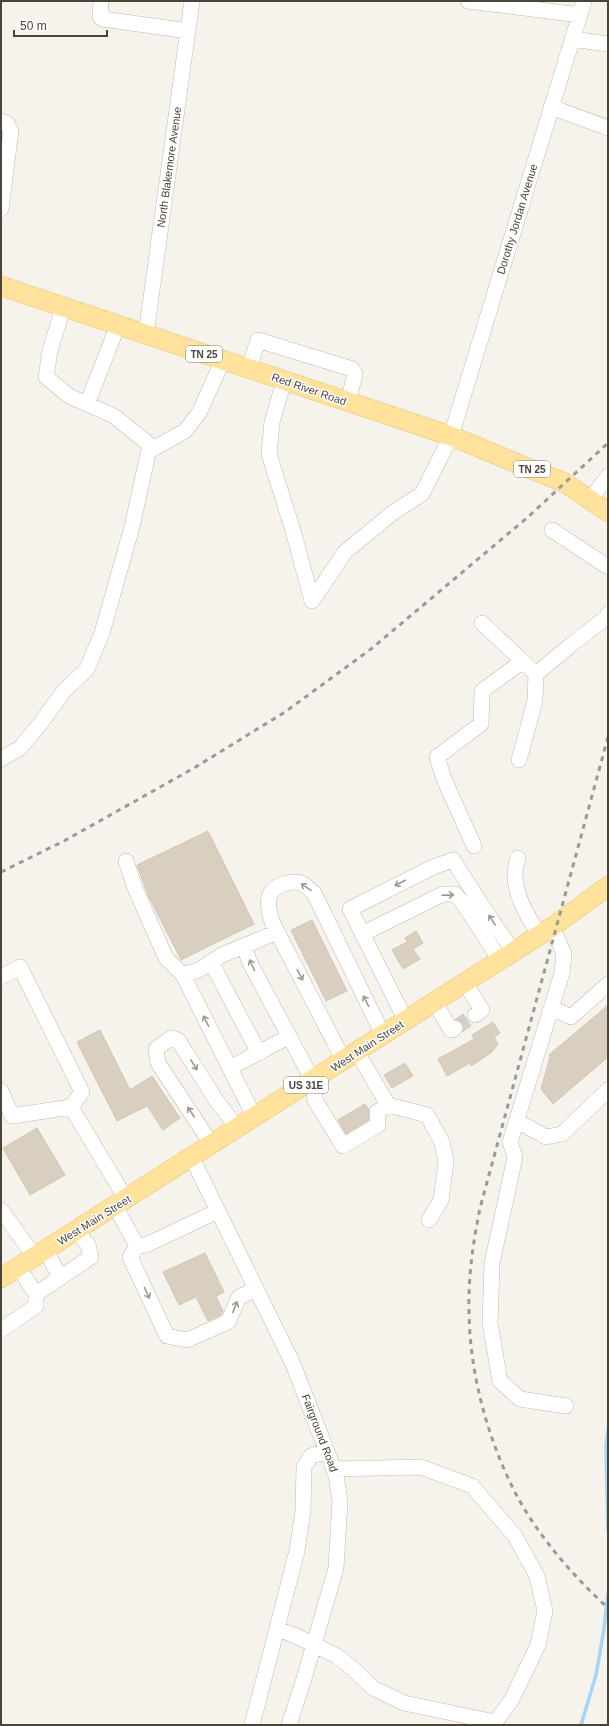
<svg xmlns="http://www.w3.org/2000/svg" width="609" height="1726" viewBox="0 0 609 1726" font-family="Arial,sans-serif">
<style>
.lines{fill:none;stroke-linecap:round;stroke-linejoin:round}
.stream{stroke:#a9d4f2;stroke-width:3.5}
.building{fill:#d8cfc1;stroke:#d3c7b4}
.minor-tunnel{stroke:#d4d0c8;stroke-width:15;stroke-dasharray:15 8;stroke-linecap:butt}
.minor-casing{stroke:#c2bbae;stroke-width:16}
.major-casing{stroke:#e6c16a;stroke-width:20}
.minor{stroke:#fff;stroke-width:15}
.major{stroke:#ffe39c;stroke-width:19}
.rail{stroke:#9a9a9a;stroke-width:3;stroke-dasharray:5 5;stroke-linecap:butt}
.oneway{stroke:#9c9892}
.labels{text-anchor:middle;stroke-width:3;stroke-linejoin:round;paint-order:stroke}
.shield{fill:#fff;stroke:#817c74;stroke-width:1}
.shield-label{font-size:10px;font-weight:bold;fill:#4b4439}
.street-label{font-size:11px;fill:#4b4439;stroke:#fff}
</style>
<rect width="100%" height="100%" fill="#f6f3ec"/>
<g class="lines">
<path class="stream" d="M608 1429 606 1447 608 1531
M581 1725 596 1675 604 1629 608 1593"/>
</g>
<path class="building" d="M208 831 254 924 181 960 148 895 137 865Z
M312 920 347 991 326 1001 291 930Z
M416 931 423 943 413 949 420 959 403 969 392 950 407 942 405 938Z
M608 1005V1057L553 1104 541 1089 550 1057 549 1055Z
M493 1022 500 1033 494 1037 498 1044 492 1052 471 1066 470 1063 447 1076 438 1059 474 1039 472 1035Z
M100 1030 130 1090 152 1076 180 1118 163 1130 147 1106 117 1121 77 1042Z
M405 1063 413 1076 392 1088 384 1075Z
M365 1104 369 1110V1120L346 1134 338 1120Z
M37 1128 65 1175 30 1195 3 1148Z
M205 1253 224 1292 216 1296 223 1311 221 1315 208 1321 196 1297 179 1305 163 1272Z"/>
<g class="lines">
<path class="minor-tunnel" d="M455 1028 475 1015"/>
<defs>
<path id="minor" d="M101 1 100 17 103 19 188 31
M468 1 580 15
M572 39 608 44
M551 107 608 128
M1 121 7 123 11 131 1 209
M146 334 192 1
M249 369 258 340 352 369 355 374 348 402
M284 381 272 422 269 454 294 534 312 601
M87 404 118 325
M149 451 185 431 199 413 223 360
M590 500 608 476
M552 530 608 567
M312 601 345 552 395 511 422 494 451 436 584 1
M482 623 536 674 572 644 607 617 608 614
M1 759 20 748 40 724 64 691 87 669 102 633 132 527 150 445 114 416 69 396 46 377 50 351 63 308
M519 760 535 701 536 674
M474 846 444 779 437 757 481 724 482 691 523 661
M518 858C517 863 514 871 515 877 516 898 528 918 540 935
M126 861 135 888 166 958 183 975 255 1118
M552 927 564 954 562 973 510 1142 515 1157 492 1263 490 1323 500 1381 520 1399 566 1406
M362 934 443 894H455L463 903 500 960
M244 946 250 963 267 995 313 1081 315 1100 343 1146 378 1125 377 1112 388 1105
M211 962 259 1053
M183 975 199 970 222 955 277 932
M1 977 20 967 82 1092 71 1107 12 1116 1 1091
M465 983 482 1010 475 1015
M435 1003 451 1030 455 1028
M552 1008 571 1017 608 984
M406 1021 350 909 433 867 453 860 492 921 514 952
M357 1052 388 1105 427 1115 442 1142 446 1162 441 1200 429 1220
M344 1061 272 922C270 914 267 905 269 897 272 885 291 880 301 883 306 885 310 890 314 893L383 1035
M230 1068 288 1037
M71 1107 126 1199
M517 1121 546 1137 562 1134 608 1090
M212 1145 158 1063 156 1049 171 1038 178 1040 216 1100 238 1129
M192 1158 293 1364 336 1475 340 1501 336 1568 303 1682 289 1725
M115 1206 137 1246
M1 1210 35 1257
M218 1211 146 1245 137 1246 130 1257 167 1336 187 1340 228 1322 239 1297 256 1289
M46 1250 60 1278
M36 1294 91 1257 88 1245 76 1230
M1 1330 36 1306V1294L18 1267
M277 1629 294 1635 337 1656 351 1667 373 1688 404 1703 495 1722 511 1701 538 1645 545 1611 537 1576 515 1536 472 1486 421 1467 334 1469
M252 1725 297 1551 303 1511 304 1467 311 1456 327 1451"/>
<path id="major" d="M1 286 451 436 565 483 608 512
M1 1278 552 927 608 886"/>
</defs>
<use href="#minor" class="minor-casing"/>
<use href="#major" class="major-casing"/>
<use href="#minor" class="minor"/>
<use href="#major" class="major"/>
<path class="rail" d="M608 737 480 1208C473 1243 468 1277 469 1313 470 1375 488 1441 517 1496 539 1537 574 1577 608 1608
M1 872 64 841 194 768 285 712 371 649 528 517 608 443"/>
</g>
<defs><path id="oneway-shaft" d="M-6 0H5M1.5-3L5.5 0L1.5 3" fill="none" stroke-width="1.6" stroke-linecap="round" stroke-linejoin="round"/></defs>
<g class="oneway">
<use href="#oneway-shaft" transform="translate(400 883) rotate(153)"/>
<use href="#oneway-shaft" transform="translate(306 887) rotate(-146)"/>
<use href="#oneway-shaft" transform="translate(448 895) rotate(-2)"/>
<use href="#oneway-shaft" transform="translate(492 920) rotate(-123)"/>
<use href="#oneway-shaft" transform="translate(252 965) rotate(-115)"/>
<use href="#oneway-shaft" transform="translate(300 975) rotate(62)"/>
<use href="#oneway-shaft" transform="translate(366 1001) rotate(-117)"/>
<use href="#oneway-shaft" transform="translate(206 1021) rotate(-117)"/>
<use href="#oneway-shaft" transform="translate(194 1065) rotate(58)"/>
<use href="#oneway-shaft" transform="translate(191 1112) rotate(-123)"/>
<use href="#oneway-shaft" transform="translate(147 1293) rotate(65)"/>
<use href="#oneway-shaft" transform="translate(235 1307) rotate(-69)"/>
</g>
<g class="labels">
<g class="shield">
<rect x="186" y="346" width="36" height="16" rx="3"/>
<rect x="514" y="461" width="36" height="16" rx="3"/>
<rect x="284" y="1077" width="44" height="16" rx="3"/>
</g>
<g class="shield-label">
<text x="204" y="358">TN 25</text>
<text x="532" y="473">TN 25</text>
<text x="306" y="1089">US 31E</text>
</g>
<g class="street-label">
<text transform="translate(169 167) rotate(-82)" y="4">North Blakemore Avenue</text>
<text transform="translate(517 219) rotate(-73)" y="4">Dorothy Jordan Avenue</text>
<text transform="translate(309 389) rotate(19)" y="4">Red River Road</text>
<text transform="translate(367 1046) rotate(-33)" y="4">West Main Street</text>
<text transform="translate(94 1220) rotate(-32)" y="4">West Main Street</text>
<text transform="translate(320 1433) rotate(69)" y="4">Fairground Road</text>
</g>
</g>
<rect width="609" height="1726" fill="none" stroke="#4b4439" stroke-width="4"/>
<path d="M14 30v6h93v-6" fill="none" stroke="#4b4439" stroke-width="2"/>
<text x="20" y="30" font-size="12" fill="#4b4439" stroke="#ffffff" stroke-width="3" paint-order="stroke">50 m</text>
</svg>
